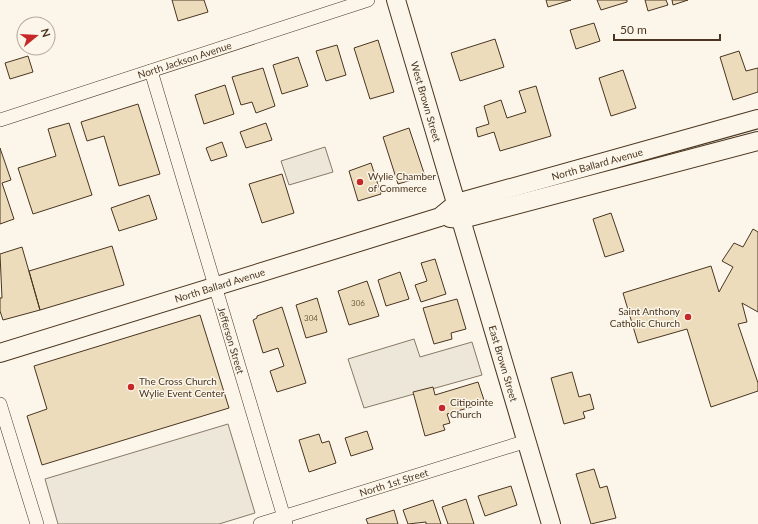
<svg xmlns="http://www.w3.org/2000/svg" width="758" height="524" viewBox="0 0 758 524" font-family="Lato,sans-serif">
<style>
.parking{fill:#ede7d9;stroke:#887966}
.building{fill:#ecdcbc;stroke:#4a3520}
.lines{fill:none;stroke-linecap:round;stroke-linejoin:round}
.street-casing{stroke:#4a3520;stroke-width:14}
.secondary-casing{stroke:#4a3520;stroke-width:20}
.street{stroke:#fbf6e9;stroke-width:13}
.secondary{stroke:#fbf6e9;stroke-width:18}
.poi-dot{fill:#c62828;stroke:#fbf6e9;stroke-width:1.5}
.labels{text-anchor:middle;stroke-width:3;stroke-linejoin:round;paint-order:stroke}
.number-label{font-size:8px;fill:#725f47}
.street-label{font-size:10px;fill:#4a3520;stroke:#fbf6e9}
.poi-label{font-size:10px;fill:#4a3520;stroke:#fbf6e9;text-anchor:start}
</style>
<rect width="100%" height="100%" fill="#fbf6e9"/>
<path class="parking" d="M325 147 333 172 289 185 281 161Z
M414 339 420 357 472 342 482 375 364 408 348 359Z
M228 424 255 513 219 524H58L45 479Z"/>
<path class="building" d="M172 0H204L208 12 178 21Z
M546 0H571L548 7Z
M597 0H627V2L601 10Z
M645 0H666L668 5 648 11Z
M672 0H688L673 5Z
M594 23 600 41 576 49 570 30Z
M495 39 504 67 460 81 451 53Z
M378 40 394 92 370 99 354 48Z
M337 45 346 75 326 81 316 51Z
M739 51 746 71 758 68V92L733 100 720 57Z
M28 56 33 72 10 79 5 63Z
M298 57 308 86 282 94 273 65Z
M263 68 275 106 256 113 252 102 241 105 232 77Z
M623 70 636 108 611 116 599 78Z
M225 85 234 114 204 124 195 95Z
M536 86 551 136 500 151 494 132 478 137 476 128 489 124 484 106 501 100 507 118 526 112 519 91Z
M138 104 160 174 119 186 104 136 87 141 81 122Z
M69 123 92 195 33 214 18 168 56 156 48 129Z
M266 123 272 140 246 148 240 132Z
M409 128 425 176 398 184 383 137Z
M222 142 227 156 211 161 206 148Z
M0 148 11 180 2 183 14 219 0 224Z
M371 163 381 194 358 201 349 171Z
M282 174 294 213 262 223 249 184Z
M149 195 157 219 119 231 111 208Z
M611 213 624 251 605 257 593 219Z
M753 229 758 232V312L742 303 747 322 738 324 758 383V391L711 407 687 329 638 343 623 293 711 266 719 292 733 267 722 261 734 243 743 247Z
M112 246 124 285 40 310 29 271Z
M22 247 40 310 3 320 0 311V298H2L0 254Z
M435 259 446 294 421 302 415 285 427 281 421 263Z
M400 272 409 299 386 306 378 280Z
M367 281 379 316 349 325 338 291Z
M317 298 327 332 306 338 296 305Z
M457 299 466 329 451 333 452 339 434 344 423 308Z
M282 307 306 383 277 392 270 371 284 366 278 348 263 353 253 320 257 318V316Z
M200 315 229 408 42 465 27 416 47 409 34 366Z
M572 372 579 397 590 394 594 409 583 412 585 418 564 424 551 378Z
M478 382 485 403 447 414 450 423 443 425 445 430 425 436 413 392 433 387 435 395Z
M367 431 373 449 351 456 345 438Z
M319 434 322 443 329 441 336 463 309 472 299 440Z
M594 469 600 488 607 486 616 518 591 524 576 474Z
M511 486 517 505 485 516 478 496Z
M466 499 474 524H448L442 507Z
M433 500 441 524H426V522L408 524 403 510Z
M394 510 398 524H368L366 519Z"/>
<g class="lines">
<defs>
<g id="street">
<path id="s1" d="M151 71 286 524"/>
<path id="s2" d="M0 120 368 0"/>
<path d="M0 404 37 524"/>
<path id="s3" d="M260 524 527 441"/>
</g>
<g id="secondary">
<path id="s4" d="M396 0 551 524"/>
<path d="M450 218 462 219 758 141"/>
<path id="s5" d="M0 353 440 217 457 203 758 119"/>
</g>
</defs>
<use href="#street" class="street-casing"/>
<use href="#secondary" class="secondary-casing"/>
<use href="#street" class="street"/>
<use href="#secondary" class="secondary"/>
</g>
<g class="poi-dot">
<circle cx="360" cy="182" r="4"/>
<circle cx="688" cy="317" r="4"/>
<circle cx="131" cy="387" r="4"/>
<circle cx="442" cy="408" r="4"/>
</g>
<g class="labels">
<g class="number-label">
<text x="358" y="306">306</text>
<text x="311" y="321">304</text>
</g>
<g class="street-label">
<text dy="4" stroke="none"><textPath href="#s2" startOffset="194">North Jackson Avenue</textPath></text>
<text dy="4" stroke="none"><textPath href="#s4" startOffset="106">West Brown Street</textPath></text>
<text dy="4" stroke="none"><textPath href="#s5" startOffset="628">North Ballard Avenue</textPath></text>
<text dy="4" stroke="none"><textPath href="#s5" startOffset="230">North Ballard Avenue</textPath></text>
<text dy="4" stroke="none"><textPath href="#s1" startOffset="281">Jefferson Street</textPath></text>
<text dy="4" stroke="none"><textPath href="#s4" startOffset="379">East Brown Street</textPath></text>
<text dy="4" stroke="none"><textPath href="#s3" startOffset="140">North 1st Street</textPath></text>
</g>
<g class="poi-label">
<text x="368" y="180">Wylie Chamber<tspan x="368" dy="12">of Commerce</tspan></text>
<text x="680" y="315" text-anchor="end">Saint Anthony<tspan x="680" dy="12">Catholic Church</tspan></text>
<text x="139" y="385">The Cross Church<tspan x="139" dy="12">Wylie Event Center</tspan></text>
<text x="450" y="406">Citipointe<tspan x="450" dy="12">Church</tspan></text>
</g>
</g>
<g transform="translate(36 36) rotate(72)"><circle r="19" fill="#fbf6e9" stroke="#b4a999"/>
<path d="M0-3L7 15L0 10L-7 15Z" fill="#c62828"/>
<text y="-6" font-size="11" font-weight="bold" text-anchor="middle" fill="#4a3520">N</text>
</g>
<path d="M614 34v6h106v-6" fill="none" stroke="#4a3520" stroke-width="2"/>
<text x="620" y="34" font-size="12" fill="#4a3520" stroke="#fbf6e9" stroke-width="3" paint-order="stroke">50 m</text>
</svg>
